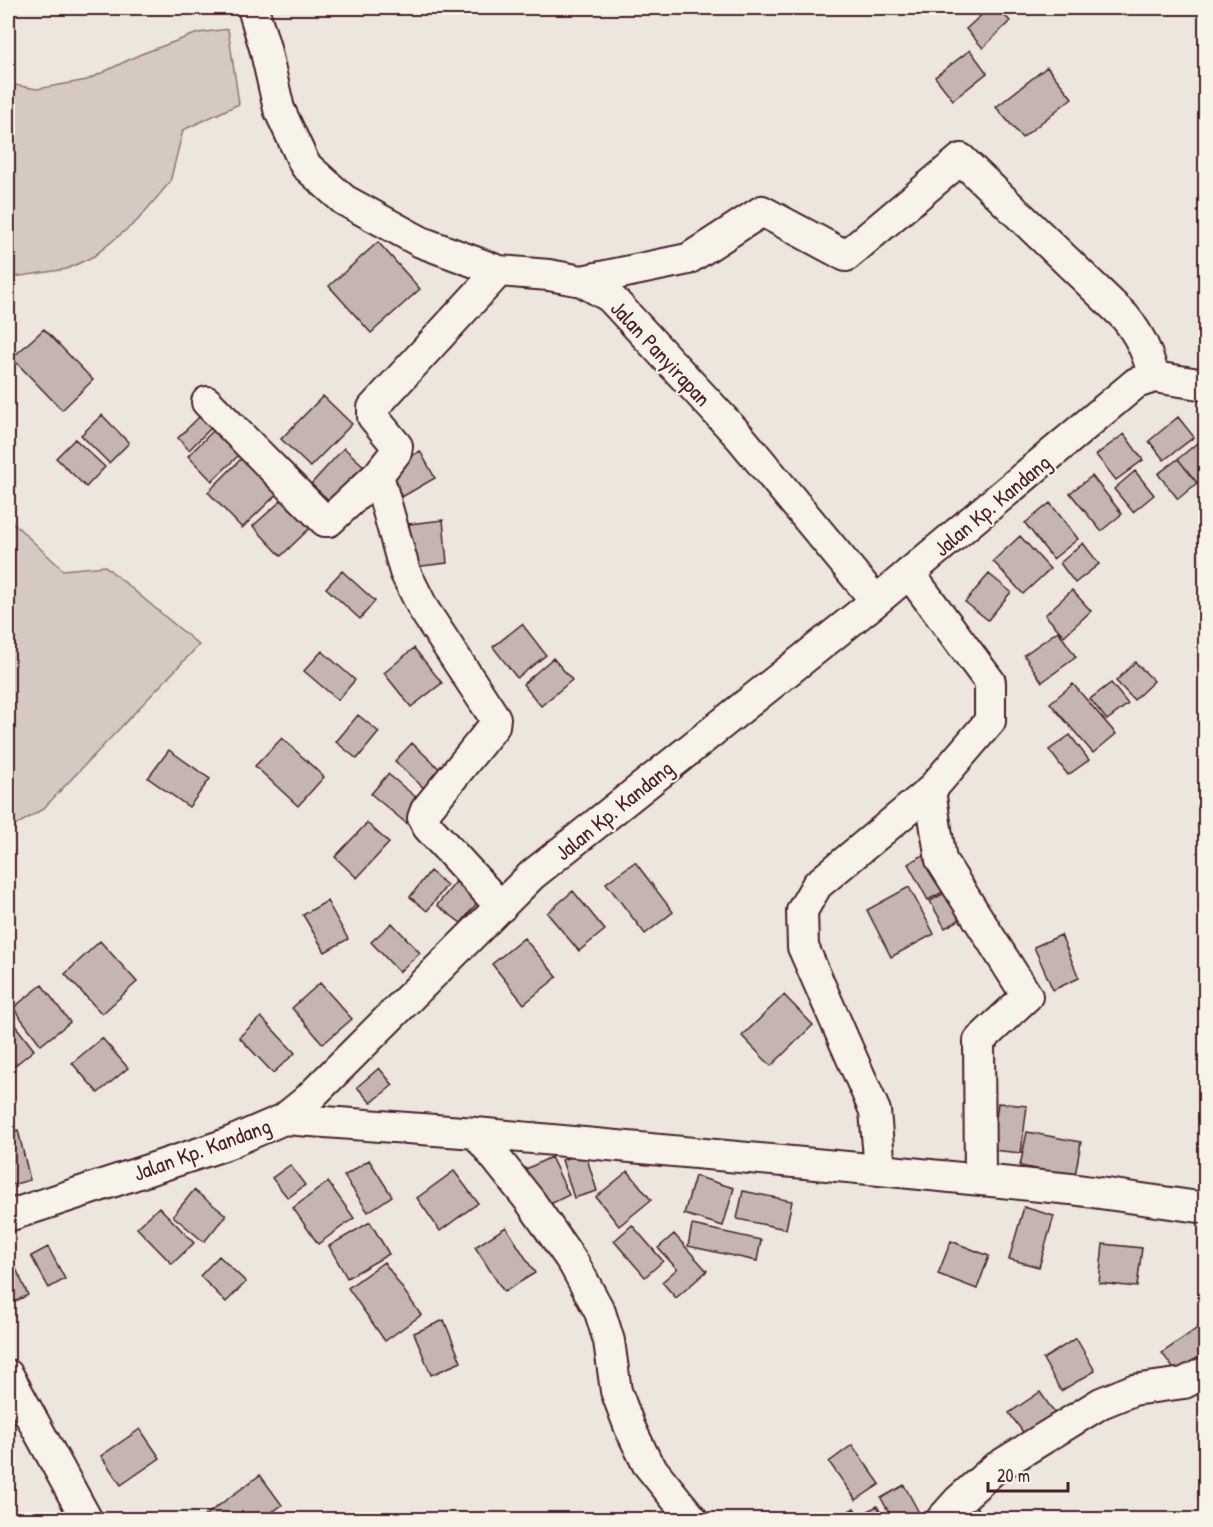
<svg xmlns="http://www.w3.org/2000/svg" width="1213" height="1527" viewBox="0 0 1213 1527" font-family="'Patrick Hand',sans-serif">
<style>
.green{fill:#d5c9c2;stroke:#907476;stroke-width:1.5}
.building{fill:#c4b5b0;stroke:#4a1f2b;stroke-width:1.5}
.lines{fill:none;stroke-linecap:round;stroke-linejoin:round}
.minor-casing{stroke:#4a1f2b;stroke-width:34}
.minor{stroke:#f7f3e8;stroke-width:30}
.labels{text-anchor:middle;stroke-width:4.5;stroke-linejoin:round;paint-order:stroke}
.street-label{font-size:22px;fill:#4a1f2b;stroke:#f7f3e8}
</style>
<rect width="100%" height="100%" fill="#ece6dd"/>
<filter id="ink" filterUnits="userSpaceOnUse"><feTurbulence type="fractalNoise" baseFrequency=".0167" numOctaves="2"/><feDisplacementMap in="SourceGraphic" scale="12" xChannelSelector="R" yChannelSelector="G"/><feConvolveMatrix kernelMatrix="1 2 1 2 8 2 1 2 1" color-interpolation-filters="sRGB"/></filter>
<g filter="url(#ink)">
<path class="green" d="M228 29 239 104 183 130 170 182 137 221 94 256 67 269 8 278V84L37 89 87 80 141 54 198 33Z
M8 518 63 570 105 566 199 645 43 809 8 830Z"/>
<path class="building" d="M989 8H997L1010 21 983 48 966 29Z
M970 50 987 73 953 100 935 77Z
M1047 67 1072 98 1022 138 996 107Z
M378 242 420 289 371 333 329 286Z
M44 329 93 380 62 410 12 358Z
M323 396 352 424 310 467 281 439Z
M202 414 213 426 189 450 178 438Z
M102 415 129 443 109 463 81 435Z
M1178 417 1194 437 1164 460 1149 441Z
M217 427 241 453 212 481 188 456Z
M1124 434 1143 460 1116 480 1096 455Z
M75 439 105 467 86 487 56 458Z
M1197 443 1206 454V477L1197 483 1178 459Z
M344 448 367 469 334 505 311 484Z
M420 451 435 478 402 497 387 470Z
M243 457 278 493 242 528 208 492Z
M1178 459 1197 483 1178 499 1158 474Z
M1135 471 1154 495 1133 512 1114 489Z
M1092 476 1122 514 1101 531 1070 493Z
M283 499 310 528 281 556 253 526Z
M1050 503 1078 539 1053 559 1025 523Z
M443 520 447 563 414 567 409 524Z
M1020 536 1050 569 1023 594 993 561Z
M1083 543 1099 564 1075 583 1060 563Z
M342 571 375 601 360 619 326 588Z
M989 574 1011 592 988 620 965 602Z
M1072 590 1091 611 1064 636 1045 615Z
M522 624 546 655 517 678 493 647Z
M1058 631 1076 657 1042 682 1024 655Z
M414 648 442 683 411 707 384 673Z
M322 651 355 680 338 700 304 671Z
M553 658 572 680 541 706 523 684Z
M1135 662 1154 681 1134 700 1116 681Z
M1111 683 1128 704 1107 720 1090 699Z
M1073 684 1116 734 1093 753 1050 703Z
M358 715 379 732 357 759 336 742Z
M1070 735 1089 760 1068 775 1049 750Z
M282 738 324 777 298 806 255 766Z
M412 743 446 775 429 793 395 761Z
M169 750 210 779 189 807 148 778Z
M388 774 423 803 406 823 371 794Z
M367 823 389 843 357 878 335 857Z
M929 851 950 888 928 900 908 864Z
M635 862 673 912 645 934 606 883Z
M430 871 447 885 427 911 410 897Z
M459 878 482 897 461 923 437 905Z
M957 886 972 913 945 928 930 901Z
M909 887 934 934 891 957 867 910Z
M573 891 605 930 579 951 547 913Z
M327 901 348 939 325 952 303 915Z
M392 923 420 953 399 972 371 942Z
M1061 935 1079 978 1053 990 1034 947Z
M524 938 557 977 524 1004 492 964Z
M100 941 137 982 102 1014 65 974Z
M320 983 352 1019 323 1044 292 1008Z
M42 985 70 1022 41 1045 13 1008Z
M784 995 813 1025 771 1066 742 1036Z
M261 1017 295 1053 273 1073 239 1037Z
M11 1020 34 1050 8 1071V1022Z
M102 1038 128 1068 98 1093 72 1063Z
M379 1068 393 1085 371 1103 357 1087Z
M998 1103 1027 1106 1021 1153 992 1150Z
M18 1130 30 1180 8 1186V1133Z
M1027 1132 1081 1142 1075 1176 1020 1166Z
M585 1152 597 1191 574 1198 562 1160Z
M551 1157 569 1195 540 1209 522 1171Z
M369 1160 392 1196 368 1212 344 1176Z
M290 1165 305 1185 288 1198 272 1178Z
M454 1171 478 1203 440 1231 417 1198Z
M628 1171 651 1200 619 1226 596 1197Z
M695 1176 734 1188 723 1226 684 1214Z
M328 1182 354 1218 318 1244 293 1208Z
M194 1190 226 1215 204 1242 173 1216Z
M743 1191 792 1201 786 1229 737 1219Z
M159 1207 194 1243 172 1264 137 1228Z
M1024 1207 1054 1216 1039 1267 1009 1259Z
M370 1222 389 1254 347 1278 329 1246Z
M632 1225 663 1261 645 1277 614 1241Z
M692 1225 761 1240 757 1261 688 1246Z
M506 1227 535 1273 504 1292 475 1247Z
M674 1234 707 1271 676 1298 662 1282 677 1269 658 1248Z
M951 1241 989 1256 977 1289 938 1274Z
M1103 1244 1142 1248 1137 1287 1099 1283Z
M48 1247 65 1279 49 1288 31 1256Z
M8 1251 28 1295 8 1305Z
M219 1256 246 1282 226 1302 200 1276Z
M384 1262 421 1315 385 1341 348 1288Z
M444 1320 461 1362 431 1375 414 1333Z
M1199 1327 1206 1336V1357L1179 1376 1162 1353Z
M1076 1338 1095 1371 1061 1391 1043 1359Z
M1040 1392 1058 1418 1028 1439 1009 1413Z
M140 1429 160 1458 121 1485 101 1456Z
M852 1445 880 1484 856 1500 829 1462Z
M260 1475 282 1505 261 1520H199Z
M904 1485 923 1520H893L881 1498Z
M972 1502 988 1520H953Z
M877 1506 885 1520H864L861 1515Z
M854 1508 861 1520H833Z
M295 1513 300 1520H287Z"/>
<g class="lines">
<defs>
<path id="minor" d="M253 8 265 48 279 109 305 165 344 200 421 242 499 271 549 275 582 281 610 297 740 437 876 601
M499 271 373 408V417L397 446 396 452 378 475 405 572 424 610 495 718 494 726 426 810 423 818 428 827 501 907
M582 281 688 259 762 211 846 256 961 159 1125 317C1141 337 1147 352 1154 377
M207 402 325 521H329L378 475
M909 573 990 682V721L930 791 941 860 1027 996 979 1041 980 1180
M284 1119 476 1133 880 1170 1071 1189 1206 1208
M476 1133 530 1201 574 1264 600 1312 609 1341 616 1391 630 1428 647 1463 693 1520
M880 1170 875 1111 803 947 802 911 817 885 930 791
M8 1216 224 1145 284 1119 305 1102 532 875 876 601 1136 383 1154 377 1206 385
M8 1375 87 1520
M941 1520 958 1501 994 1469 1101 1403 1133 1390 1184 1383 1206 1372"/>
</defs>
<use href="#minor" class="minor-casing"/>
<use href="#minor" class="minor"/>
</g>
</g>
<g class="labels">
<g class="street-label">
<text transform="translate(661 353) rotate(47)" y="8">Jalan Panyirapan</text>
<text transform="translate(992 505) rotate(-40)" y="8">Jalan Kp. Kandang</text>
<text transform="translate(614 810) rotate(-39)" y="8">Jalan Kp. Kandang</text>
<text transform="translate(202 1149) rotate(-20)" y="8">Jalan Kp. Kandang</text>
</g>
</g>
<rect width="1213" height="1527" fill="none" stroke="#f7f3e8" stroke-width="30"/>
<rect x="15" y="15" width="1183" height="1497" fill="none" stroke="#4a1f2b" stroke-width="2" filter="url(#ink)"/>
<path d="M988 1482v9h80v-9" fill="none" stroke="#4a1f2b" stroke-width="3"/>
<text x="997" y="1482" font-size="18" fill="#4a1f2b" stroke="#f7f3e8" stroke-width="4.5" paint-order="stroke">20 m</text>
</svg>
